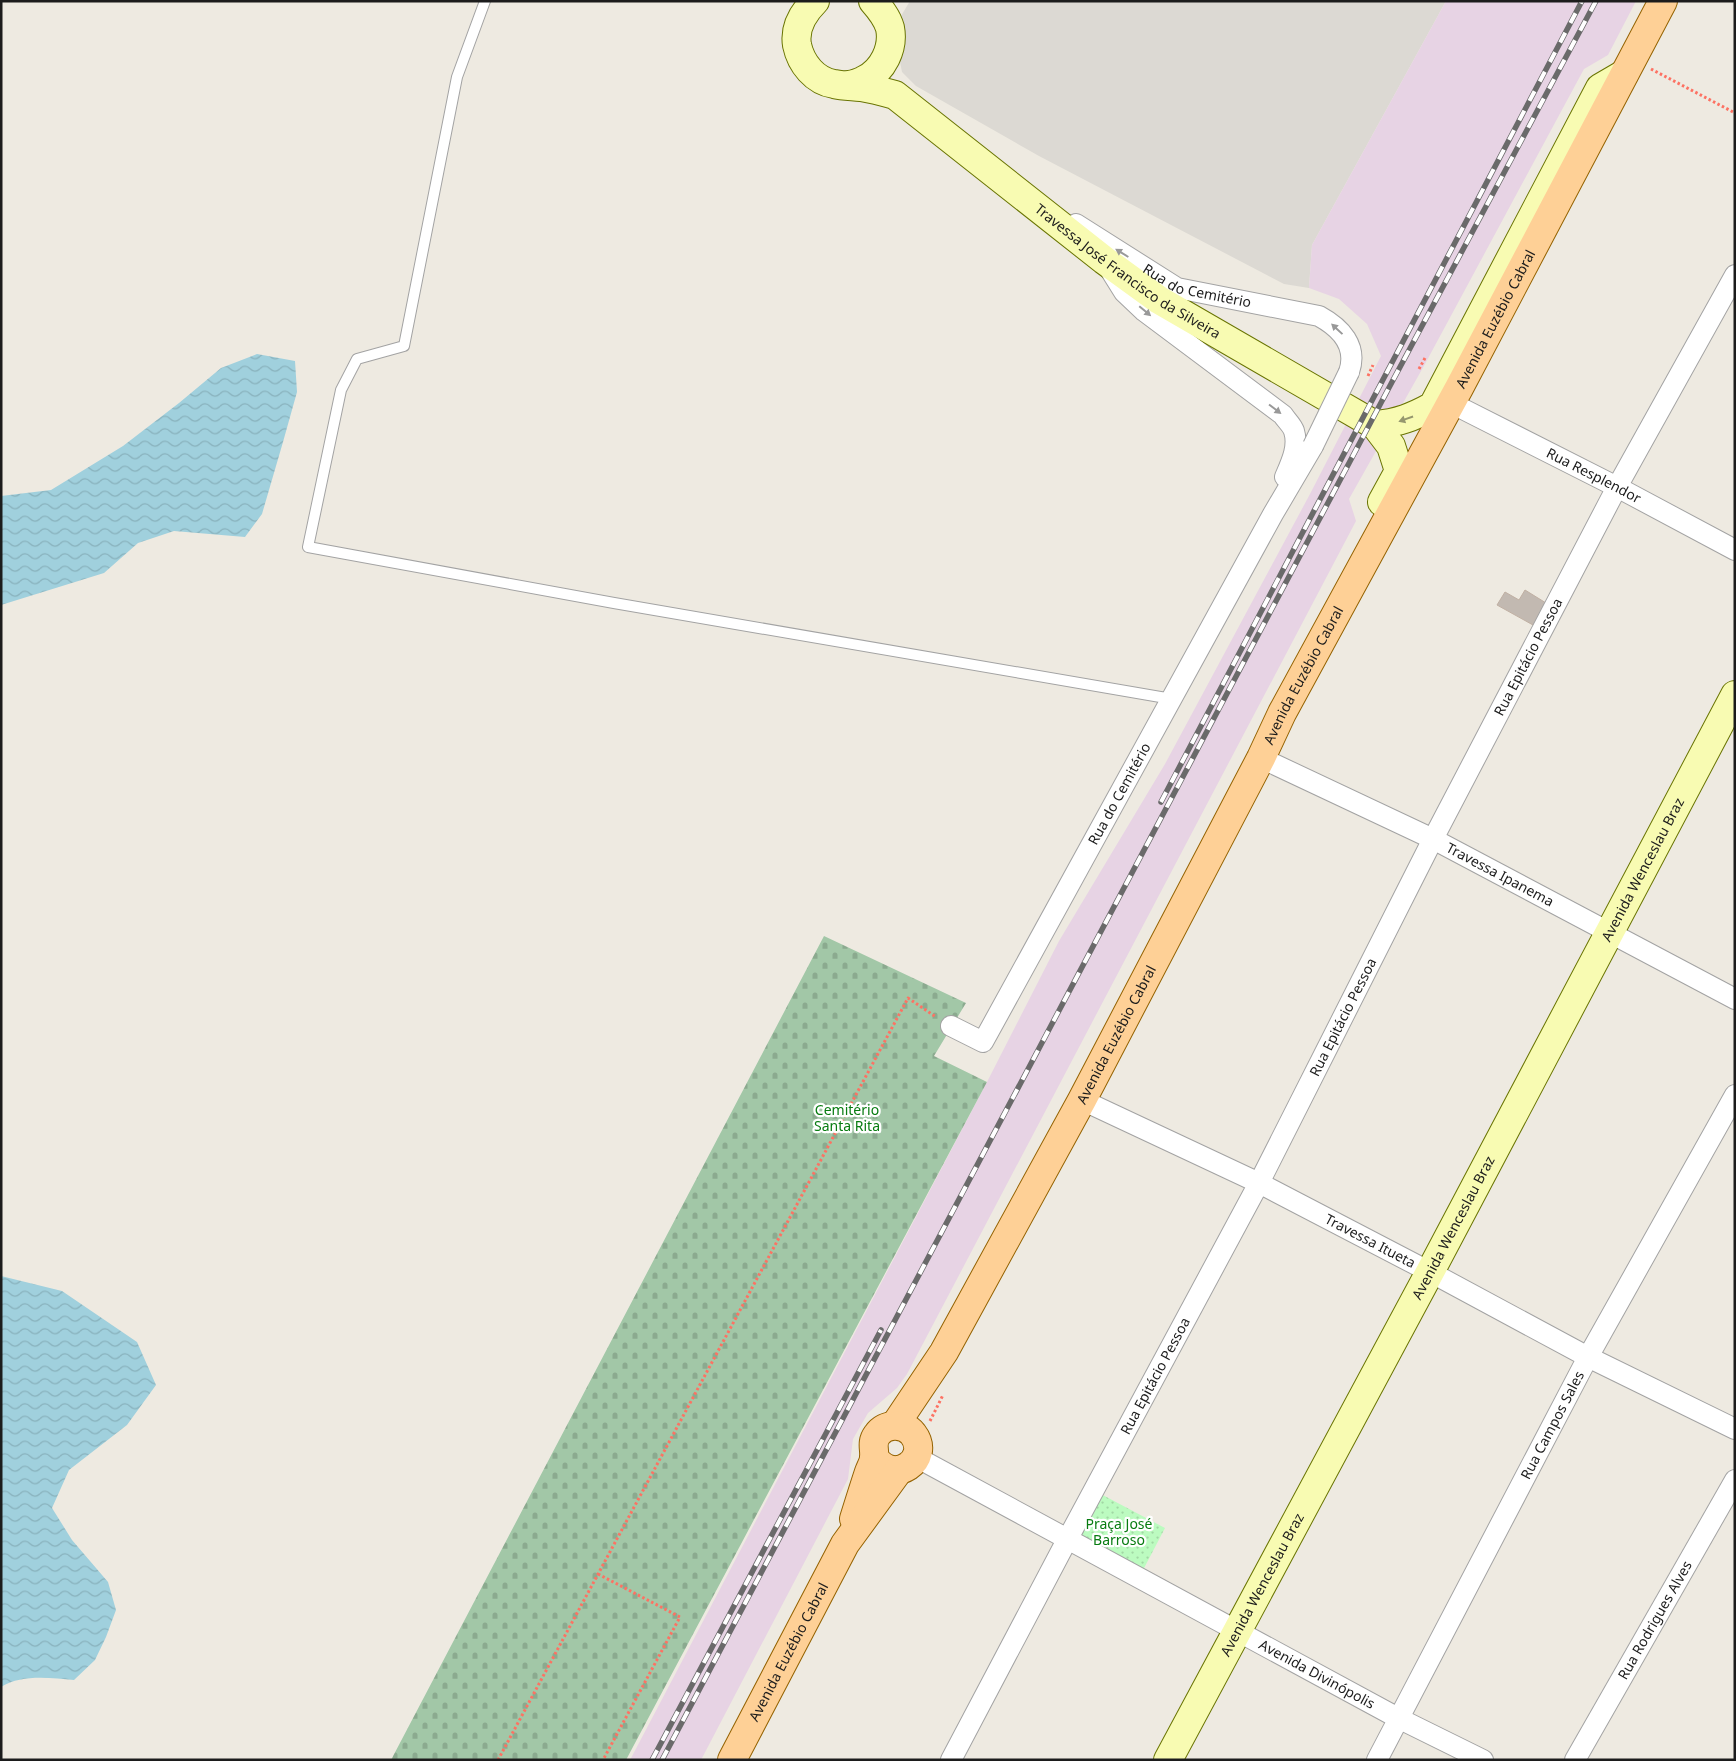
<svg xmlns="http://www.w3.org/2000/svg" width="1736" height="1761" viewBox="0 0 1736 1761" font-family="'Noto Sans',sans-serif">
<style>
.airport{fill:#dcd9d3}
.railway{fill:#e7d3e4}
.cemetery{fill:url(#cemetery-stones)}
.park{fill:url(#park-dots)}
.water{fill:url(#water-waves)}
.building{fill:#c2b9b1;stroke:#c0b0a3}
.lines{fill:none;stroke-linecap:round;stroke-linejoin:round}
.lane-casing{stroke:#a3a3a3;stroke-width:12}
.street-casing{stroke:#a3a3a3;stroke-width:22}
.secondary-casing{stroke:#697402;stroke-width:30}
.primary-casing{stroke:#946200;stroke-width:30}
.path{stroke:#fd7263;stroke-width:3;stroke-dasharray:2.5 2.5;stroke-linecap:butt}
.lane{stroke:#fff;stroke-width:10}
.street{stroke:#fff;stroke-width:20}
.secondary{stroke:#f8fbb2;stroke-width:28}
.primary{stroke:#fed096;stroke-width:28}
.rail-casing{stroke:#6a6a6a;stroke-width:5.5}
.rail{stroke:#fff;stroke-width:4;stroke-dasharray:11;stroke-linecap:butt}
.street-bridge-casing{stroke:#a3a3a3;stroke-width:22;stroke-linecap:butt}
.street-bridge{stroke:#fff;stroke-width:20}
.oneway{fill:#999}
.oneway2{fill:#95976e}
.labels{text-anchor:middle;stroke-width:4.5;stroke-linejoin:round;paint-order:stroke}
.street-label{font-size:14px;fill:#1c1c1c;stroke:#fff}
.park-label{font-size:14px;fill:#087c11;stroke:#fff}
</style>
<defs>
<pattern id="cemetery-stones" width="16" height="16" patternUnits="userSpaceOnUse" patternTransform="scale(1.25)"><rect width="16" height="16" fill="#a2c7a7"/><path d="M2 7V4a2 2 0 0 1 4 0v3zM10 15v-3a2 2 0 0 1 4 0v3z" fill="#8baa8f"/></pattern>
<pattern id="park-dots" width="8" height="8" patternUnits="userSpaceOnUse" patternTransform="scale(1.25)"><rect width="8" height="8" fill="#bcfbc0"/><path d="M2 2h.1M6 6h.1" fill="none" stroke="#a1d7a4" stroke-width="1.8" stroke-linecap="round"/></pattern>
<pattern id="water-waves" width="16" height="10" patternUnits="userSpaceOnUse" patternTransform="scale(1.25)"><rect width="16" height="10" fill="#a0d0dd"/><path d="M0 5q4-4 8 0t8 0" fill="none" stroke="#89b2bd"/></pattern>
</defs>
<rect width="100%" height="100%" fill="#eeeae1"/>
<path class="airport" d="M910 1H1446L1312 245 1309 288 1284 284 1039 156 916 86 902 72 895 37 898 21Z"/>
<path class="railway" d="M1446 1H1636L1608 55 1584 69 1425 364 1349 499 1356 521 907 1374 897 1388 868 1413 853 1439 848 1479 701 1760H630L987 1082 1059 941 1165 764 1310 494 1381 356 1367 324 1339 299 1309 288 1312 245Z"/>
<path class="cemetery" d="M824 936 966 1003 934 1056 987 1082 626 1760H391Z"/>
<path class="park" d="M1097 1492 1165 1528 1142 1572 1074 1536Z"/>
<path class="water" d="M257 354 295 361 297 392 283 442 262 514 245 537 174 531 138 543 104 573 1 605V496L51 490 123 446 179 403 221 368Z
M1 1276 62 1291 137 1342 156 1385 127 1425 69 1470 52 1508 72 1540 108 1582 116 1610 106 1637 95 1660 74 1680C50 1678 22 1674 1 1687Z"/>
<path class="building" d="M1525 590 1546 603 1533 625 1497 605 1505 592 1519 600Z"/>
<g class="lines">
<defs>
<path id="lane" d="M485 1 457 77 404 346 357 359 341 390 308 547 614 603 1172 699"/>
<g id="street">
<path id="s1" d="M1076 224 1177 288 1319 316C1341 328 1358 346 1349 372"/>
<path d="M1109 268 1124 292 1144 311 1283 415C1286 420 1292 425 1294 431 1299 447 1291 463 1285 477"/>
<path id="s2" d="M1451 403 1617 487 1735 550"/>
<path id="s3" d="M1261 758 1433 839 1735 999"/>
<path id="s4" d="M951 1026 983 1042 1273 514 1313 446"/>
<path id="s5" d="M1082 1100 1259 1183 1430 1272 1588 1357 1735 1429"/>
<path id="s6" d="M916 1457 1398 1718 1483 1760"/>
<path id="s7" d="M951 1760 1067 1540 1259 1183 1433 839 1617 487 1735 275"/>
<path id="s8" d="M1377 1760 1588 1357 1735 1095"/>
<path id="s9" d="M1575 1760 1735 1480"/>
</g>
<g id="secondary">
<path id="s10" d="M815 1C803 13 794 27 797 45 801 64 815 81 834 84 843 86 852 86 861 87 873 89 884 92 895 95L1104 260 1159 300 1375 425 1391 446 1399 471 1382 502"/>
<path d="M849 85C854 84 859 83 864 80 883 71 894 48 890 28 887 17 880 9 873 1"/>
<path d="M1375 425C1398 423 1413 417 1433 406L1600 88 1624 74"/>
<path id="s11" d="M1168 1760 1430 1272 1735 695"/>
</g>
<g id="primary">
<path id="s12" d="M895 1425 944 1352 1082 1100 1261 758 1282 713 1459 388 1663 1"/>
<path d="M854 1519C859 1503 864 1487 869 1472 871 1467 874 1462 874 1457 875 1449 871 1443 877 1435 885 1423 904 1423 913 1434 932 1459 894 1487 874 1457"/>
<path id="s13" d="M732 1760 845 1544 899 1470"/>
</g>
</defs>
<use href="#lane" class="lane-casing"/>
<use href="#street" class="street-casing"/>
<use href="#secondary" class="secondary-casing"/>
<use href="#primary" class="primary-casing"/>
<path class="path" d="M1651 69 1735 113
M1419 369 1425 358
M1368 376 1373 365
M930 1421 943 1395
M598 1574 680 1617 603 1760
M498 1760 908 998 936 1017"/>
<use href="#lane" class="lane"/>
<use href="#street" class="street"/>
<use href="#secondary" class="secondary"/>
<use href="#primary" class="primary"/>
<defs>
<path id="rail" d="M1161 802 1582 1
M652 1760 881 1330
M662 1760 1392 382 1596 1"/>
</defs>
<use href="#rail" class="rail-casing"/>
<use href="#rail" class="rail"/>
<defs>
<path id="street-bridge" d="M1313 446 1349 372"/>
</defs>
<use href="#street-bridge" class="street-bridge-casing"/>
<use href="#street-bridge" class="street-bridge"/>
</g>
<defs><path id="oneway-solid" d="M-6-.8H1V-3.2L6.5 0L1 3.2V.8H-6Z" transform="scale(1.25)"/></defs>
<g class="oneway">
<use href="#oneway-solid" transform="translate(1122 253) rotate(-148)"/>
<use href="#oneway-solid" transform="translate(1145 311) rotate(40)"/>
<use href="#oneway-solid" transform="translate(1337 329) rotate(-137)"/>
<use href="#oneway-solid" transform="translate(1275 409) rotate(37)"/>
</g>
<use class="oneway2" href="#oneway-solid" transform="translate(1406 419) rotate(161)"/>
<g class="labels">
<g class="street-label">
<text dy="5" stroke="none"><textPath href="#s10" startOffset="461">Travessa José Francisco da Silveira</textPath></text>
<text dy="5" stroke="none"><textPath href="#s1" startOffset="138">Rua do Cemitério</textPath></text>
<text dy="5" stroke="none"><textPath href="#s12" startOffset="1259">Avenida Euzébio Cabral</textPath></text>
<text dy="5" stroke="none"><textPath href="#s2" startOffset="160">Rua Resplendor</textPath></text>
<text dy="5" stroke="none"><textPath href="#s7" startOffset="1245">Rua Epitácio Pessoa</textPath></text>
<text dy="5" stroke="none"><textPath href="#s12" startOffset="854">Avenida Euzébio Cabral</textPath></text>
<text dy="5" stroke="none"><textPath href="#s4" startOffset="319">Rua do Cemitério</textPath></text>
<text dy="5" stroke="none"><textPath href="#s11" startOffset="1009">Avenida Wenceslau Braz</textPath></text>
<text dy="5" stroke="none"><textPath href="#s3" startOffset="266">Travessa Ipanema</textPath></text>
<text dy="5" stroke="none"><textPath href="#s7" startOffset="840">Rua Epitácio Pessoa</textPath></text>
<text dy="5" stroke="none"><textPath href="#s12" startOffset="449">Avenida Euzébio Cabral</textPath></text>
<text dy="5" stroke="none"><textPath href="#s11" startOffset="604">Avenida Wenceslau Braz</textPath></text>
<text dy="5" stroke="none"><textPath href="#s5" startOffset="321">Travessa Itueta</textPath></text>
<text dy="5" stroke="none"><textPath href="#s7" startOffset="435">Rua Epitácio Pessoa</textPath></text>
<text dy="5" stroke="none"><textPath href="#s8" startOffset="378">Rua Campos Sales</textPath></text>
<text dy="5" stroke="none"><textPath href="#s11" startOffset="199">Avenida Wenceslau Braz</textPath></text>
<text dy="5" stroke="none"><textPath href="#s9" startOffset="161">Rua Rodrigues Alves</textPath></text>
<text dy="5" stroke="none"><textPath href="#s13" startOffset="122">Avenida Euzébio Cabral</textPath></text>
<text dy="5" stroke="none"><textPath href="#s6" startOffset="456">Avenida Divinópolis</textPath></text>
</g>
<g class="park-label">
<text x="847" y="1115">Cemitério<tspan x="847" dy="16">Santa Rita</tspan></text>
<text x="1119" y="1529">Praça José<tspan x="1119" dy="16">Barroso</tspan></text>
</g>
</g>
<rect width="1736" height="1761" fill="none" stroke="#1c1c1c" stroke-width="5"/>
</svg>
